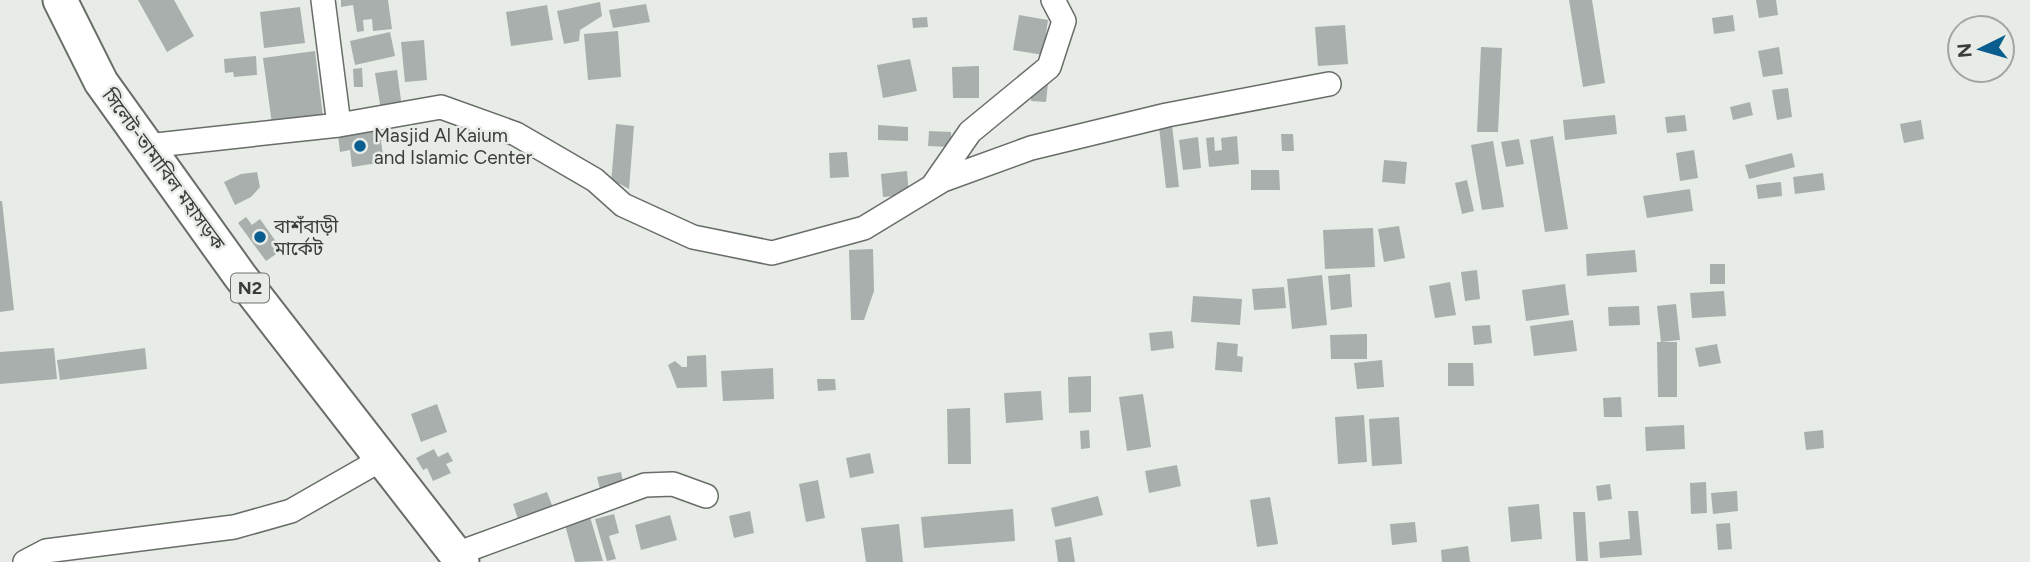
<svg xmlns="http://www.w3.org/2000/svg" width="2030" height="562" viewBox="0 0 2030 562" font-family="Figtree,'Noto Sans Bengali',sans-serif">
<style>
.building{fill:#a9afac}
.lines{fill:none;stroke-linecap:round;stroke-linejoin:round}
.minor-casing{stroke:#686d68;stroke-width:26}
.highway-casing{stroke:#686d68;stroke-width:37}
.minor{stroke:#fff;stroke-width:23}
.highway{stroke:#fff;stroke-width:33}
.poi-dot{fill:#0a5d8f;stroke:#e7ece7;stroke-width:2.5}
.labels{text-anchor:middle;stroke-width:5;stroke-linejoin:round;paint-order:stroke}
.shield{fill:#e7ece7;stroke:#6f726f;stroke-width:2}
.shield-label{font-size:18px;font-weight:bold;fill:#3b3d3b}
.poi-label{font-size:19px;fill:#3b3d3b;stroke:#e7ece7;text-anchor:start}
.street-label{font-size:19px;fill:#3b3d3b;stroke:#e7ece7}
</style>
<rect width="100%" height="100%" fill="#e7ece7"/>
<path class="building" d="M138 0H174L194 36 167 52Z
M341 0H388L392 29 373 31 372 19 363 20 364 31 357 32 353 5 341 7Z
M1569 0H1592L1605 83 1583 87Z
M1756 0H1776L1778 15 1759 18Z
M600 2 602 16 580 30 579 41 564 44 557 11Z
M646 4 650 22 613 28 609 10Z
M547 5 553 40 511 46 506 12Z
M300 7 305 43 264 48 260 12Z
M1019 15 1048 20 1043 55 1013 50Z
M1733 15 1735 31 1714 34 1712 18Z
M927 17 928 27 913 28 912 18Z
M1345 25 1348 64 1318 66 1315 27Z
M618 31 621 77 588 80 584 34Z
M390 32 395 56 355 65 350 41Z
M424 40 427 80 405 82 401 42Z
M1481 47 1502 48 1498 132H1477Z
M1779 47 1783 74 1763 77 1758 51Z
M315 51 323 117 272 124 263 58Z
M256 56 257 75 234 77 233 72 225 73 224 59Z
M910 59 917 91 883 98 877 65Z
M979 66V98H953L952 67Z
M362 68 363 87H354L353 69Z
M397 70 402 108 381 111 375 73Z
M1033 81 1048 83 1046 102 1031 101Z
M1788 88 1792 117 1777 120 1772 90Z
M1750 102 1753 115 1733 120 1730 107Z
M1615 115 1617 134 1565 140 1563 120Z
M1685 115 1687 131 1667 133 1665 117Z
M1921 120 1924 139 1904 143 1900 124Z
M616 124 634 126 629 189 620 184 611 183Z
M878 125 908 127V141L878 140Z
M1172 125 1179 187 1166 188 1159 127Z
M383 128 385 140 381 141 384 162 352 167 350 150 340 152 338 135Z
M929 131 951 132V147L928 146Z
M1281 134H1293L1294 151H1282Z
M1237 136 1239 164 1209 167 1206 138 1214 137 1215 151 1222 150 1221 138Z
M1553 136 1568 229 1545 232 1530 140Z
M1198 137 1201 168 1183 170 1179 140Z
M1519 139 1524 164 1506 167 1501 142Z
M1493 141 1504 207 1482 210 1471 145Z
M1694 150 1698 178 1680 181 1676 153Z
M847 152 849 177 830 178 829 153Z
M1792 153 1795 167 1749 179 1745 165Z
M1384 160 1407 162 1405 184 1382 182Z
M1251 170H1279L1280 190H1251Z
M907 171 909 195 883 197 881 174Z
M257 172 260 187 251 197 235 205 224 182 241 174Z
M1823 173 1825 190 1795 194 1793 177Z
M1467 180 1474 211 1462 214 1455 183Z
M1781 182 1782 196 1758 199 1756 185Z
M1690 189 1693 211 1647 218 1643 196Z
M0 201H2L14 310 0 312Z
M246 217 252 225 260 219 282 250 266 261 238 223Z
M1399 226 1405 258 1384 262 1378 229Z
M1373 228 1375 267 1325 269 1323 230Z
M873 249 874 291 864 320H851L849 250Z
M1635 250 1637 272 1587 276 1586 254Z
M1710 264H1725V284H1710Z
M1477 270 1480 299 1465 301 1461 272Z
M1350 274 1352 307 1331 310 1328 276Z
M1322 275 1327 325 1292 329 1287 279Z
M1450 282 1456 315 1435 318 1429 286Z
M1565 284 1569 315 1526 321 1522 290Z
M1284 287 1286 308 1254 310 1252 289Z
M1724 291 1726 316 1692 318 1690 293Z
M1193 296 1242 299 1240 325 1191 322Z
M1676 304 1680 340 1661 342 1657 306Z
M1639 306 1640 325 1609 326 1608 307Z
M1573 320 1577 351 1534 356 1530 326Z
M1490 325 1492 343 1474 345 1472 326Z
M1172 331 1174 348 1151 351 1149 333Z
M1367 334V359H1331L1330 335Z
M1217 342 1238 344 1237 356 1243 357 1242 372 1215 370Z
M1657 342H1677V397H1658Z
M1717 344 1721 363 1699 367 1695 348Z
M54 348 57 379 0 384V352Z
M145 348 147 369 60 380 57 360Z
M706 355 707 387 677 388 668 365 675 361 682 367H687V356Z
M1382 360 1384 387 1357 389 1354 363Z
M1448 363H1473L1474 386H1448Z
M773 368 774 399 723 401 721 371Z
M1091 376V412L1069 413 1068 377Z
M817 379H835L836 390 818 391Z
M1041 391 1043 420 1006 423 1004 393Z
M1143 394 1151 447 1127 451 1119 397Z
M1621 397 1622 417H1604L1603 398Z
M437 404 447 432 421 442 411 414Z
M970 408 971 464H948L947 409Z
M1364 415 1367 462 1338 464 1335 417Z
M1399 417 1402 464 1372 466 1369 419Z
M1684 425 1685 449 1646 451 1645 427Z
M1089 430 1090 448 1081 449 1080 431Z
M1823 430 1824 448 1806 450 1804 432Z
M434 449 438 457 448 452 453 461 446 464 451 473 433 481 427 468 423 470 416 458Z
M870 453 874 473 850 478 846 458Z
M1177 465 1181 486 1149 493 1145 471Z
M621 472 624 487 601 493 597 477Z
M818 480 825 518 806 522 799 484Z
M1706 482 1707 513 1691 514 1690 483Z
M1610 484 1612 499 1598 501 1596 486Z
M1737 491 1738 511 1713 514 1711 493Z
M547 492 555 513 520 525 513 504Z
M1098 496 1103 515 1055 527 1051 508Z
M1270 497 1278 544 1257 547 1250 500Z
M1539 504 1542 539 1511 542 1508 507Z
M1013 509 1015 541 924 548 921 517Z
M588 510 603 561 575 562 563 517Z
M750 511 754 533 734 538 729 516Z
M1628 511H1638L1642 555 1600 558 1599 542 1630 539Z
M1573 512H1585L1588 561H1576Z
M614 514 619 533 609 536 616 559 607 561 595 519Z
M670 515 677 540 641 550 635 525Z
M1415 522 1417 542 1392 545 1390 524Z
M1730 523 1732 549 1718 550 1716 524Z
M899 524 903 562H866L861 528Z
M1071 537 1075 562H1058L1055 540Z
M1468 546 1470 562H1442L1441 550Z"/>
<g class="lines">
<defs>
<path id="minor" d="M323 0 339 125
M147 146 339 125 441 107 516 134 595 180 623 205 693 237 772 253 864 228 943 180 1031 148 1167 115 1329 84
M934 184 970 132 1049 67 1064 21 1053 0
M456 554 645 485 673 484 706 496
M25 562 46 551 234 527 291 511 382 459"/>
<path id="highway" d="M60 0 101 82 240 276 462 562"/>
</defs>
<use href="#minor" class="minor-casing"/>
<use href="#highway" class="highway-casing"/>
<use href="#minor" class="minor"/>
<use href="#highway" class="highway"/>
</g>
<g class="poi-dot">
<circle cx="360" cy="146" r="7"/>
<circle cx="260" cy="237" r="7"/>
</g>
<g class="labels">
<rect class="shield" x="231" y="273.5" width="38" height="29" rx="5"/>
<g class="shield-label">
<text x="250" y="294">N2</text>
</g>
<g class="poi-label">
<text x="374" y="142">Masjid Al Kaium<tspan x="374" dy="22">and Islamic Center</tspan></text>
<text x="274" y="233">বাশঁবাড়ী<tspan x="274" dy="22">মার্কেট</tspan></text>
</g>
<g class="street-label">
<text transform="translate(164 169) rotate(54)" y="7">সিলেট-তামাবিল মহাসড়ক</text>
</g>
</g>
<g transform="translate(1981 49) rotate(265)"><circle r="33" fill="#e7ece7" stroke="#a2a6a2" stroke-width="2"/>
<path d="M0-5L12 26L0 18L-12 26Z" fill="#0a5d8f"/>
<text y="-10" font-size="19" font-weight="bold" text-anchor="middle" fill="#3b3d3b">N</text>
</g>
</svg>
